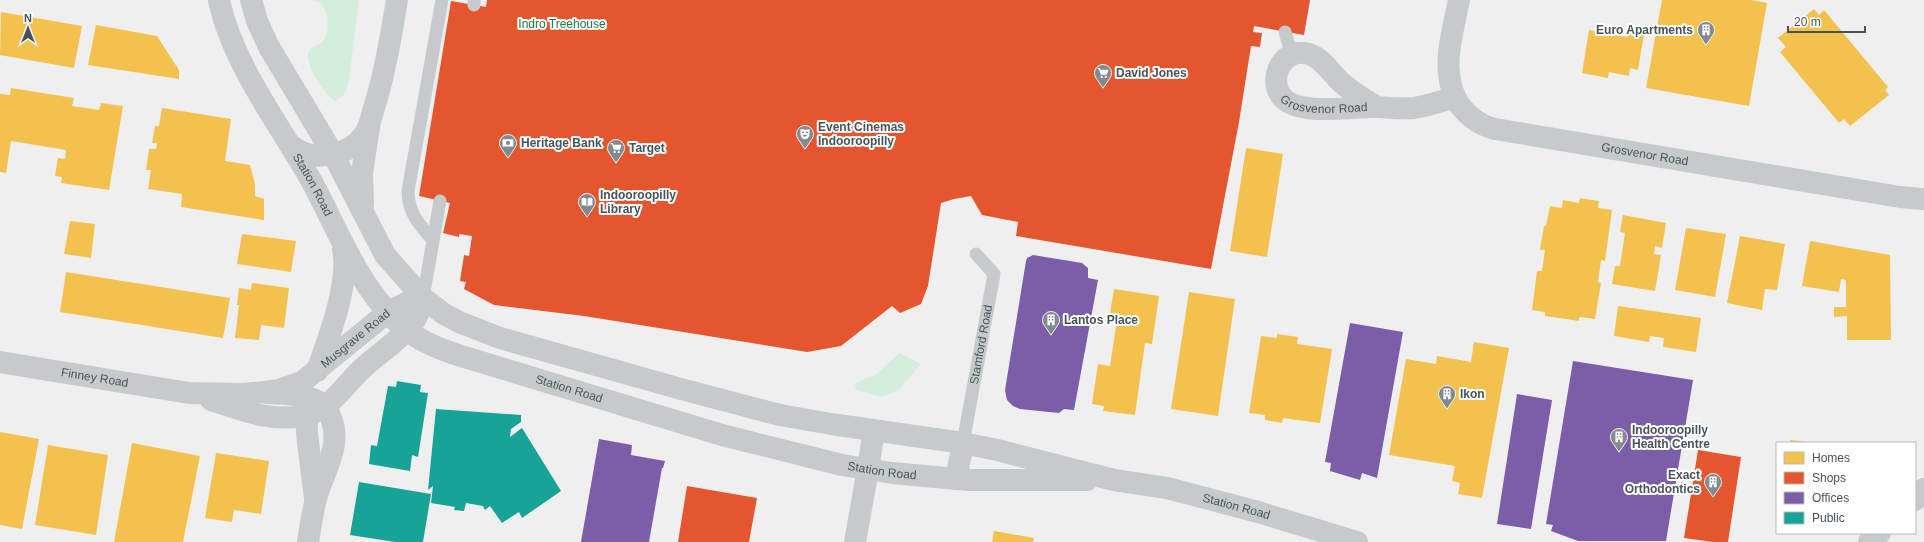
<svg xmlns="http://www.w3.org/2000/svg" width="1924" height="542" viewBox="0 0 1924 542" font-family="Helvetica,sans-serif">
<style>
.green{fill:#d4eedd}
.homes{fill:#f2c14e}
.shops{fill:#e4572e}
.offices{fill:#7b5ea7}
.public{fill:#17a398}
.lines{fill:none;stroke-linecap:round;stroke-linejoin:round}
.service{stroke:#c7cacb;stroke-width:13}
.minor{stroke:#c7cacb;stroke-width:22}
.tertiary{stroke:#c7cacb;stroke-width:22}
.labels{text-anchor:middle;stroke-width:4;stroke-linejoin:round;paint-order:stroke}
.park-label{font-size:12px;fill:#1a7b45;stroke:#fff}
.poi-label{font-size:12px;font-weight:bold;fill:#47535b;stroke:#fff;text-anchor:start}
.street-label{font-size:12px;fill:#47535b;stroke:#fff}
</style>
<rect width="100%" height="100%" fill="#f0efef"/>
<path class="green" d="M308 0H359L348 86 343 96 335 101C325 95 306 66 308 54 309 45 321 47 325 38 329 29 329 10 320 3 317 1 312 1 308 0Z
M899 353 921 364 899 390 881 397 856 390 855 383 877 374Z"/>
<path class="homes" d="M1662 0H1751L1767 3 1749 106 1646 88Z
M1814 9 1819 15 1824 10 1888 87 1885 90 1889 95 1850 126 1844 119 1839 123 1780 52 1786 47 1778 38Z
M1 12 82 26 74 68 0 55Z
M96 25 157 36 179 70V79L88 65Z
M1589 30 1627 37 1628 32 1644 34 1638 70 1630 68 1629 76 1609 72 1608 78 1582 73Z
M11 88 74 98 72 106 99 110 101 103 123 106 109 190 61 183 62 177 55 176 58 158 65 159 66 150 11 141 6 173 0 172V94L10 95Z
M162 108 231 119 225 161 250 165 255 184V196L264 199V220L181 207 182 194 148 189 151 170H146L149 149H156L157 143H152L155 126H159Z
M1246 148 1283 154 1267 257 1230 251Z
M1580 198 1599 201 1598 208 1612 210 1605 261 1601 260 1598 282 1601 283 1595 319 1579 317V321L1545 316V312L1532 310 1537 271H1542L1545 250H1540L1544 226H1546L1550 206 1562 208 1563 200 1579 203Z
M1623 215 1666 223 1662 248 1655 246 1654 254 1661 255 1655 291 1612 284 1615 266H1620L1625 233 1620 232Z
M70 221 95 224 91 258 64 254Z
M1686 228 1726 234 1715 297 1675 290Z
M242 234 296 241 291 272 237 264Z
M1740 236 1785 244 1777 290 1765 289 1762 310 1727 303Z
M1810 241 1890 255 1891 340H1847V316L1834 317V307H1846V280L1841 279 1839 292 1802 286Z
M66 272 230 298 223 338 60 312Z
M252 283 289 288 284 328 261 325 259 340 235 338 239 305H237L239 288 251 290Z
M1114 289 1159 296 1152 344 1145 343 1135 415 1103 411 1104 406 1092 404 1098 364 1110 366 1117 320 1109 319Z
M1189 292 1235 299 1218 416 1171 409Z
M1618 306 1701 318 1696 352 1663 347 1664 338 1650 336 1649 342 1614 336Z
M1277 334 1298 337 1297 344 1332 349 1320 423 1283 418 1282 423 1265 420V415L1249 413 1261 336 1277 338Z
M1474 342 1509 348 1482 498 1458 494 1460 483 1452 481 1455 466 1389 455 1406 359 1436 364 1437 356 1471 362Z
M0 432 39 439 22 529 0 525Z
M1790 440 1808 442V443H1790Z
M132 443 200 456 183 542H114Z
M48 445 108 455 96 535 35 525Z
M216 453 269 461 261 514 234 510 232 522 205 518Z
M994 531 1034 538 1033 542H992Z"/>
<path class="shops" d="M487 0H1310L1304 35 1254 26 1253 32 1262 33 1260 47 1251 46 1239 122 1211 269 1016 236 1018 222 982 215 971 196 954 199 941 203 928 286 921 304 900 313 892 306 841 346 807 352 584 316 494 305 464 289 466 282 460 281 464 255 469 256 472 236 459 234V237L443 233 450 203 419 196 451 1 486 7Z
M1698 450 1741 457 1728 542H1713L1684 538Z
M687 486 757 498 749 542H678Z"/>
<path class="offices" d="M1033 255 1082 263 1088 268V278L1098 280 1074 410 1064 409 1059 413 1020 409 1013 406 1007 400 1005 390 1026 261 1027 258Z
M1350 323 1403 332 1377 478 1362 473 1360 480 1330 471 1331 463 1325 462Z
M1573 361 1693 380 1666 541H1578L1551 531 1553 525 1546 524Z
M1517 394 1552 400 1531 529 1497 524Z
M599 439 632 445 631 455 665 461 663 468H662L649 542H581Z"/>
<path class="public" d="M397 381 421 385 420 392 428 393 418 457 412 455 410 471 369 464 371 445 377 446 388 386 396 387Z
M436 409 521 415V422L511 429 510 437 522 428 561 491 522 518 519 512 502 523 490 506 485 510 483 506 466 503 464 511 454 510 455 507 431 503 433 486 428 490Z
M359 482 431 494 423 542H395L350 535Z"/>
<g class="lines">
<g class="service">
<path d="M474 0V5"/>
<path d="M1285 32 1292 55"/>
<path d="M433 240C419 225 408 212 408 191L442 0"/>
<path d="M423 298 440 201"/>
<path id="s1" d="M963 443 994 274 976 254"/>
</g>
<g class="minor">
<path d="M1455 97C1441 66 1453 32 1459 0"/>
<path id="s2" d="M1378 107C1366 101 1354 93 1343 84 1332 75 1323 58 1309 54 1281 45 1263 86 1288 102 1309 115 1353 106 1378 107 1390 108 1401 109 1414 108 1428 106 1442 101 1455 97 1463 113 1478 125 1495 129L1900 197 1924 199"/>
<path d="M267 393C283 394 306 393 321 403 326 406 328 412 331 418 343 448 321 474 315 503 312 516 310 529 308 542"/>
<path d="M306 397 307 434 315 498"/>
<path d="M855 542 868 469"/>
</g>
<g class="tertiary">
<path id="s3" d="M219 0C232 63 279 124 311 180 337 228 356 281 395 320 414 339 436 348 461 356L722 435 842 465 892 473 968 480H1087"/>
<path id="s4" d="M251 0 257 21 269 47 333 154 385 255 423 298 444 314 459 322 500 338 681 389 780 415 831 424 963 443 997 450 1114 480 1167 488 1258 512 1357 542"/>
<path d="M292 146C304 155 317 158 332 154 344 152 356 146 363 136 370 128 371 117 374 108 385 73 391 36 397 0"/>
<path d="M363 204 362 173 369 127"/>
<path id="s5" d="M0 362 189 393 243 394 264 392 279 390 302 382 388 312 421 296"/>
<path d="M317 371C329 337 350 283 343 249"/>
<path d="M211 400C242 410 271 422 303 416 330 411 344 385 363 368 379 353 398 342 411 325 418 318 421 308 423 298"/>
<path d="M868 469 874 430"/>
<path d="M956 479 963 443"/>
<path d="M1915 500 1924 489"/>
<path d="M1869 542 1880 533"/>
</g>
</g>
<defs>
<symbol id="building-pin" viewBox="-11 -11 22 30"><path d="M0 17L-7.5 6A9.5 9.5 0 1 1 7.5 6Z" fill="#828a8f" stroke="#fff"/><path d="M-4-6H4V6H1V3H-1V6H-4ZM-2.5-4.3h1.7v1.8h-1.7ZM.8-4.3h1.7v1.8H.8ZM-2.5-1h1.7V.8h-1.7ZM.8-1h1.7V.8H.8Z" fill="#fff"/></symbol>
<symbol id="supermarket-pin" viewBox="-11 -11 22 30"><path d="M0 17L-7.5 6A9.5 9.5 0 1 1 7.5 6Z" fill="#828a8f" stroke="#fff"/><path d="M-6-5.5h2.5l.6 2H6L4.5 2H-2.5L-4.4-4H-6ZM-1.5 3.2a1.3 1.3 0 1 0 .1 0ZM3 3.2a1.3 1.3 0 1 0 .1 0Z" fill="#fff"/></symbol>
<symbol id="theatre-pin" viewBox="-11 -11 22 30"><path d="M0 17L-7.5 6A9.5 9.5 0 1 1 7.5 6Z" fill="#828a8f" stroke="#fff"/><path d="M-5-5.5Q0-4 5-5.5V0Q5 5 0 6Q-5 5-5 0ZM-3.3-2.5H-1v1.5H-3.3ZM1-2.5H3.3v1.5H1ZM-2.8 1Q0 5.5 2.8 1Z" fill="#fff"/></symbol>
<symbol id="bank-pin" viewBox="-11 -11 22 30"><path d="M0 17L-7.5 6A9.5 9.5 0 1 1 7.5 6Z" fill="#828a8f" stroke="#fff"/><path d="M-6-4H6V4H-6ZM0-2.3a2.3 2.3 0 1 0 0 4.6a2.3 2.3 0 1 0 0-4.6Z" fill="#fff"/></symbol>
<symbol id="library-pin" viewBox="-11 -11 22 30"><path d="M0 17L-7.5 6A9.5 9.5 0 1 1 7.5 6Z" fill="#828a8f" stroke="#fff"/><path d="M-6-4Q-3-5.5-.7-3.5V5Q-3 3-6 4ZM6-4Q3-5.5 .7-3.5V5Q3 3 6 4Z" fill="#fff"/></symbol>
</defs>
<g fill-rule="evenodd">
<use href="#building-pin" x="1696" y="20" width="20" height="27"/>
<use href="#supermarket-pin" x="1093" y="63" width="20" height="27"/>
<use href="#theatre-pin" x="795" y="124" width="20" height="27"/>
<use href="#bank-pin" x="498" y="133" width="20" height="27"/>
<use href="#supermarket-pin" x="606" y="138" width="20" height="27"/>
<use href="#library-pin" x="577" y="192" width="20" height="27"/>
<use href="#building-pin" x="1041" y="310" width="20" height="27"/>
<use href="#building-pin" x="1437" y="384" width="20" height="27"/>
<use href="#building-pin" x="1609" y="427" width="20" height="27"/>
<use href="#building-pin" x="1703" y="472" width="20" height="27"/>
</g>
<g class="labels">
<g class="park-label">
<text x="562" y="28">Indro Treehouse</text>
</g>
<g class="poi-label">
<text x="1693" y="34" text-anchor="end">Euro Apartments</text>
<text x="1116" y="77">David Jones</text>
<text x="818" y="131">Event Cinemas<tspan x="818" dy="14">Indooroopilly</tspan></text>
<text x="521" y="147">Heritage Bank</text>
<text x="629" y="152">Target</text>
<text x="600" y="199">Indooroopilly<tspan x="600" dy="14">Library</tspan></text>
<text x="1064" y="324">Lantos Place</text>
<text x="1460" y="398">Ikon</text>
<text x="1632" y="434">Indooroopilly<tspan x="1632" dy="14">Health Centre</tspan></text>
<text x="1700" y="479" text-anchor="end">Exact<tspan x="1700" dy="14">Orthodontics</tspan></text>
</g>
<g class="street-label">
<text dy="4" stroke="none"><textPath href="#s2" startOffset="199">Grosvenor Road</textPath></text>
<text dy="4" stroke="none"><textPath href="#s2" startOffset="537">Grosvenor Road</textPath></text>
<text dy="4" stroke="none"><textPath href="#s3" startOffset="208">Station Road</textPath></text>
<text dy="4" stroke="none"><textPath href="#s5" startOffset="375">Musgrave Road</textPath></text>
<text dy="4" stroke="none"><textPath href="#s1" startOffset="100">Stamford Road</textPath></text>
<text dy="4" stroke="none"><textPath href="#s5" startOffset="96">Finney Road</textPath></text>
<text dy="4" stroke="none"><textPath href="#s3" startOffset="556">Station Road</textPath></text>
<text dy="4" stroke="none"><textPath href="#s3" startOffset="880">Station Road</textPath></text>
<text dy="4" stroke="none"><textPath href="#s4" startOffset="1190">Station Road</textPath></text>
</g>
</g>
<rect x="1776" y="442" width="140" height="92" fill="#ffffff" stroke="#b5babd"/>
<rect x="1784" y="452" width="20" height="12" fill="#f2c14e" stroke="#b5babd"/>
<text x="1812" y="462" font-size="12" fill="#47535b">Homes</text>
<rect x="1784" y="472" width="20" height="12" fill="#e4572e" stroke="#b5babd"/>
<text x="1812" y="482" font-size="12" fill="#47535b">Shops</text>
<rect x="1784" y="492" width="20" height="12" fill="#7b5ea7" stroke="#b5babd"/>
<text x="1812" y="502" font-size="12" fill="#47535b">Offices</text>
<rect x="1784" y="512" width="20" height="12" fill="#17a398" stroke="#b5babd"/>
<text x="1812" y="522" font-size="12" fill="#47535b">Public</text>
<g transform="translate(28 28)" stroke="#ffffff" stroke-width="3" paint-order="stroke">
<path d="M0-3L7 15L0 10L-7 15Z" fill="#47535b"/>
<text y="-6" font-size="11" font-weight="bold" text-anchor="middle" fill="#47535b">N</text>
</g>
<path d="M1788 26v6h77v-6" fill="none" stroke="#47535b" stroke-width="2"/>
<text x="1794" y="26" font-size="12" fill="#47535b" stroke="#ffffff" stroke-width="3" paint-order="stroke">20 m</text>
</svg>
